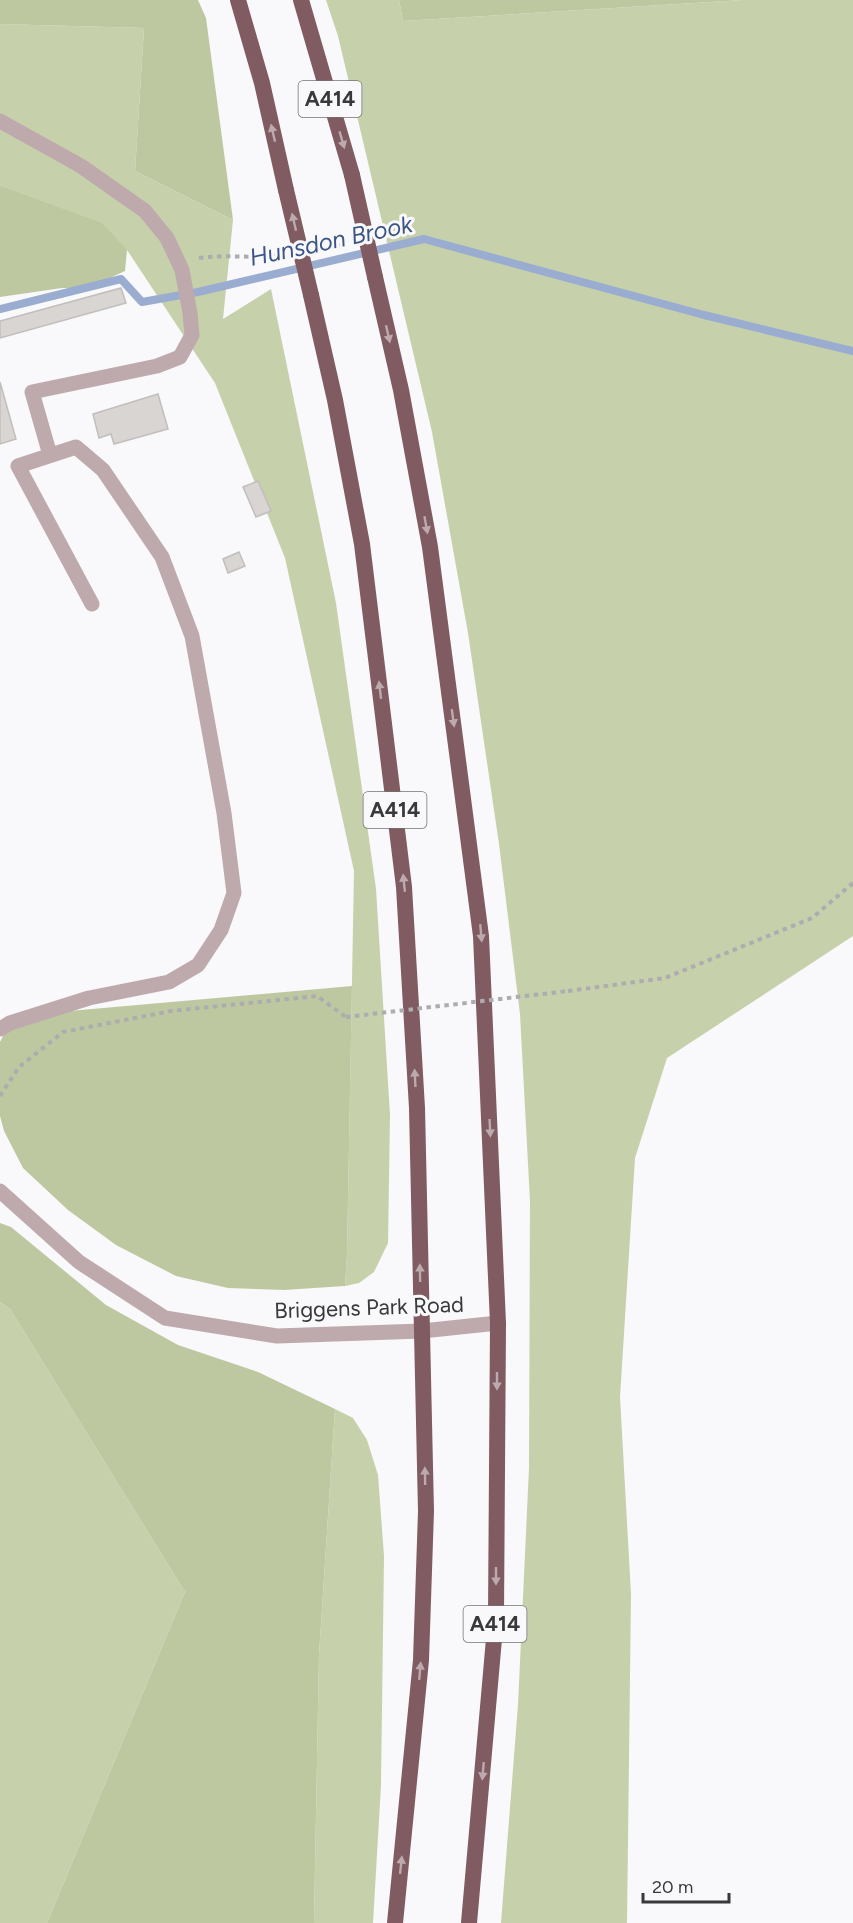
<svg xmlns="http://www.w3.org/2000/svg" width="853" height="1923" viewBox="0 0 853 1923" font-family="Figtree,sans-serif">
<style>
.green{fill:#c6d0ab}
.forest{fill:#bdc8a0}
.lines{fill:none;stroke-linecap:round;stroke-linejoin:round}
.stream{stroke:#9aadd0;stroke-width:8}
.building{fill:#d8d5d3;stroke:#c1bebc;stroke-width:1.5}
.path{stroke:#adacaf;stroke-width:4;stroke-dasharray:4.5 4.5;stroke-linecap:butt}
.service{stroke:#bea9ac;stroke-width:15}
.minor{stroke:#bea9ac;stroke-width:15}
.trunk{stroke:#805b62;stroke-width:16}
.path-bridge{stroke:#adacaf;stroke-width:4;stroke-dasharray:4.5 4.5;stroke-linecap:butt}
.trunk-bridge{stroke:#805b62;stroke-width:16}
.oneway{fill:#bcaaae}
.labels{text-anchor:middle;stroke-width:6;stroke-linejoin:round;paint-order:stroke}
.shield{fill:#f9f8fb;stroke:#737274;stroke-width:1.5}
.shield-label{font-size:21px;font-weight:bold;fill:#39393a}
.street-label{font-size:22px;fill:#39393a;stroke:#f9f8fb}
.water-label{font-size:24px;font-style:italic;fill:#3b5584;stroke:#f9f8fb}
</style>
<rect width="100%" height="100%" fill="#f9f8fb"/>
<path class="green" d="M326 0H399L403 21 743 0H853V936L667 1058 635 1158 620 1397 631 1594 627 1923H501L518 1705 529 1468 530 1201 520 1014 499 844 468 633 432 432 338 36Z
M0 24 144 28 135 171 233 220 223 319 271 289 336 603 376 889 390 1115 388 1243 374 1272 359 1283 345 1286 347 1255 354 871 285 558 215 383 127 250 0 192Z
M0 1302 10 1309 185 1592 47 1923H0Z
M335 1409 353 1418 367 1440 378 1475 384 1556 381 1785 373 1923H314L319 1655Z"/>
<path class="forest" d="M0 0H198L206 18 233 220 135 171 144 28 0 24Z
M399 0H743L403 21Z
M0 186 102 223 127 250 125 271 88 288H62L0 297Z
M352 986 347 1255 345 1286 284 1290 228 1288 176 1276 116 1245 68 1210 23 1168 4 1131 0 1116V1042L13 1016Z
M0 1223 11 1227 106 1305 178 1345 258 1372 335 1409 319 1655 314 1923H47L185 1592 10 1309 0 1302Z"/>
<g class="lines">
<path class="stream" d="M0 309 121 279 142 302 198 292 424 239 704 315 853 351"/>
</g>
<path class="building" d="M121 288 126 303 0 338V321Z
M0 382 16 439 0 444Z
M158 394 168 429 114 444 111 434 99 438 93 414Z
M258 481 271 511 256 517 243 487Z
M239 552 245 566 228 573 223 559Z"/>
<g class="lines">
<path class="path" d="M389 236 414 228
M321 248 347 244
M199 258C226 254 252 259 278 255
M568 991 665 978 812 918 853 883
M0 1096 19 1067 63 1032 171 1011 317 996 346 1017"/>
<path class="service" d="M0 121 81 166 145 211 167 238 182 270 190 313 192 335 180 357 157 366 32 392 50 455
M0 1029 10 1023 89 998 169 982 198 965 221 930 234 893 224 813 192 636 162 557 103 470 76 447 18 466 92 604"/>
<path class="minor" d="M0 1191 79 1262 165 1318 277 1336 422 1331 498 1323"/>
<path class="trunk" d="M238 0 262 83 286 190
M301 0 352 175
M375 277 401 390 430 547 481 936 498 1323 496 1616 469 1923
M311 295 335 400 362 544 404 887 417 1108 426 1511 421 1660 395 1923"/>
<path class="path-bridge" d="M346 1017 568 991"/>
<path class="trunk-bridge" d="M352 175 375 277
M286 190 311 295"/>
</g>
<defs><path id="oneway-solid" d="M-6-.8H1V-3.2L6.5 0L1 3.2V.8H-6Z" transform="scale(1.5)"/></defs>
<g class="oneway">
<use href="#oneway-solid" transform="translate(273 133) rotate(-103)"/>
<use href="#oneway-solid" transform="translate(342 140) rotate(74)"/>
<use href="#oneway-solid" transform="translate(294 222) rotate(-103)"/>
<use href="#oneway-solid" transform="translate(388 334) rotate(77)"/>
<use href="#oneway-solid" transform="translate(426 525) rotate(80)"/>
<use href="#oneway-solid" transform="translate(380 690) rotate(-97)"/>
<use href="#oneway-solid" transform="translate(453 718) rotate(82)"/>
<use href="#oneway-solid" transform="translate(404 883) rotate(-96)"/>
<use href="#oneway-solid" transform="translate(481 933) rotate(85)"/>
<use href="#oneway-solid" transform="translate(415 1078) rotate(-93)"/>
<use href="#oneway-solid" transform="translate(490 1128) rotate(87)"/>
<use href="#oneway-solid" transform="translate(420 1273) rotate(-91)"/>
<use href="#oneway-solid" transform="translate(497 1381) rotate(90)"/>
<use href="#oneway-solid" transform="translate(425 1476) rotate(-91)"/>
<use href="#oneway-solid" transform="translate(496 1576) rotate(90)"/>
<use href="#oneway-solid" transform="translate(420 1671) rotate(-85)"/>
<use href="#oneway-solid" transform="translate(483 1771) rotate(95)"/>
<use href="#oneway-solid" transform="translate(401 1865) rotate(-84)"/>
</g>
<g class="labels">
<g class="shield">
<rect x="298.5" y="81" width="63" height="36" rx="4.5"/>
<rect x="363.5" y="792" width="63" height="36" rx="4.5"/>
<rect x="463.5" y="1606" width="63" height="36" rx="4.5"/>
</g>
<g class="shield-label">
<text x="330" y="106">A414</text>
<text x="395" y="817">A414</text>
<text x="495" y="1631">A414</text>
</g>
<g class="street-label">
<text transform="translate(369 1307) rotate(-2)" y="8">Briggens Park Road</text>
</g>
<g class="water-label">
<text transform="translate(331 241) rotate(-12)" y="8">Hunsdon Brook</text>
</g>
</g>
<path d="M643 1893v9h86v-9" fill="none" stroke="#39393a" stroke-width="3"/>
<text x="652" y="1893" font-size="18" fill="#39393a" stroke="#f9f8fb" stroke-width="4.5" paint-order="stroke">20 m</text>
</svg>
